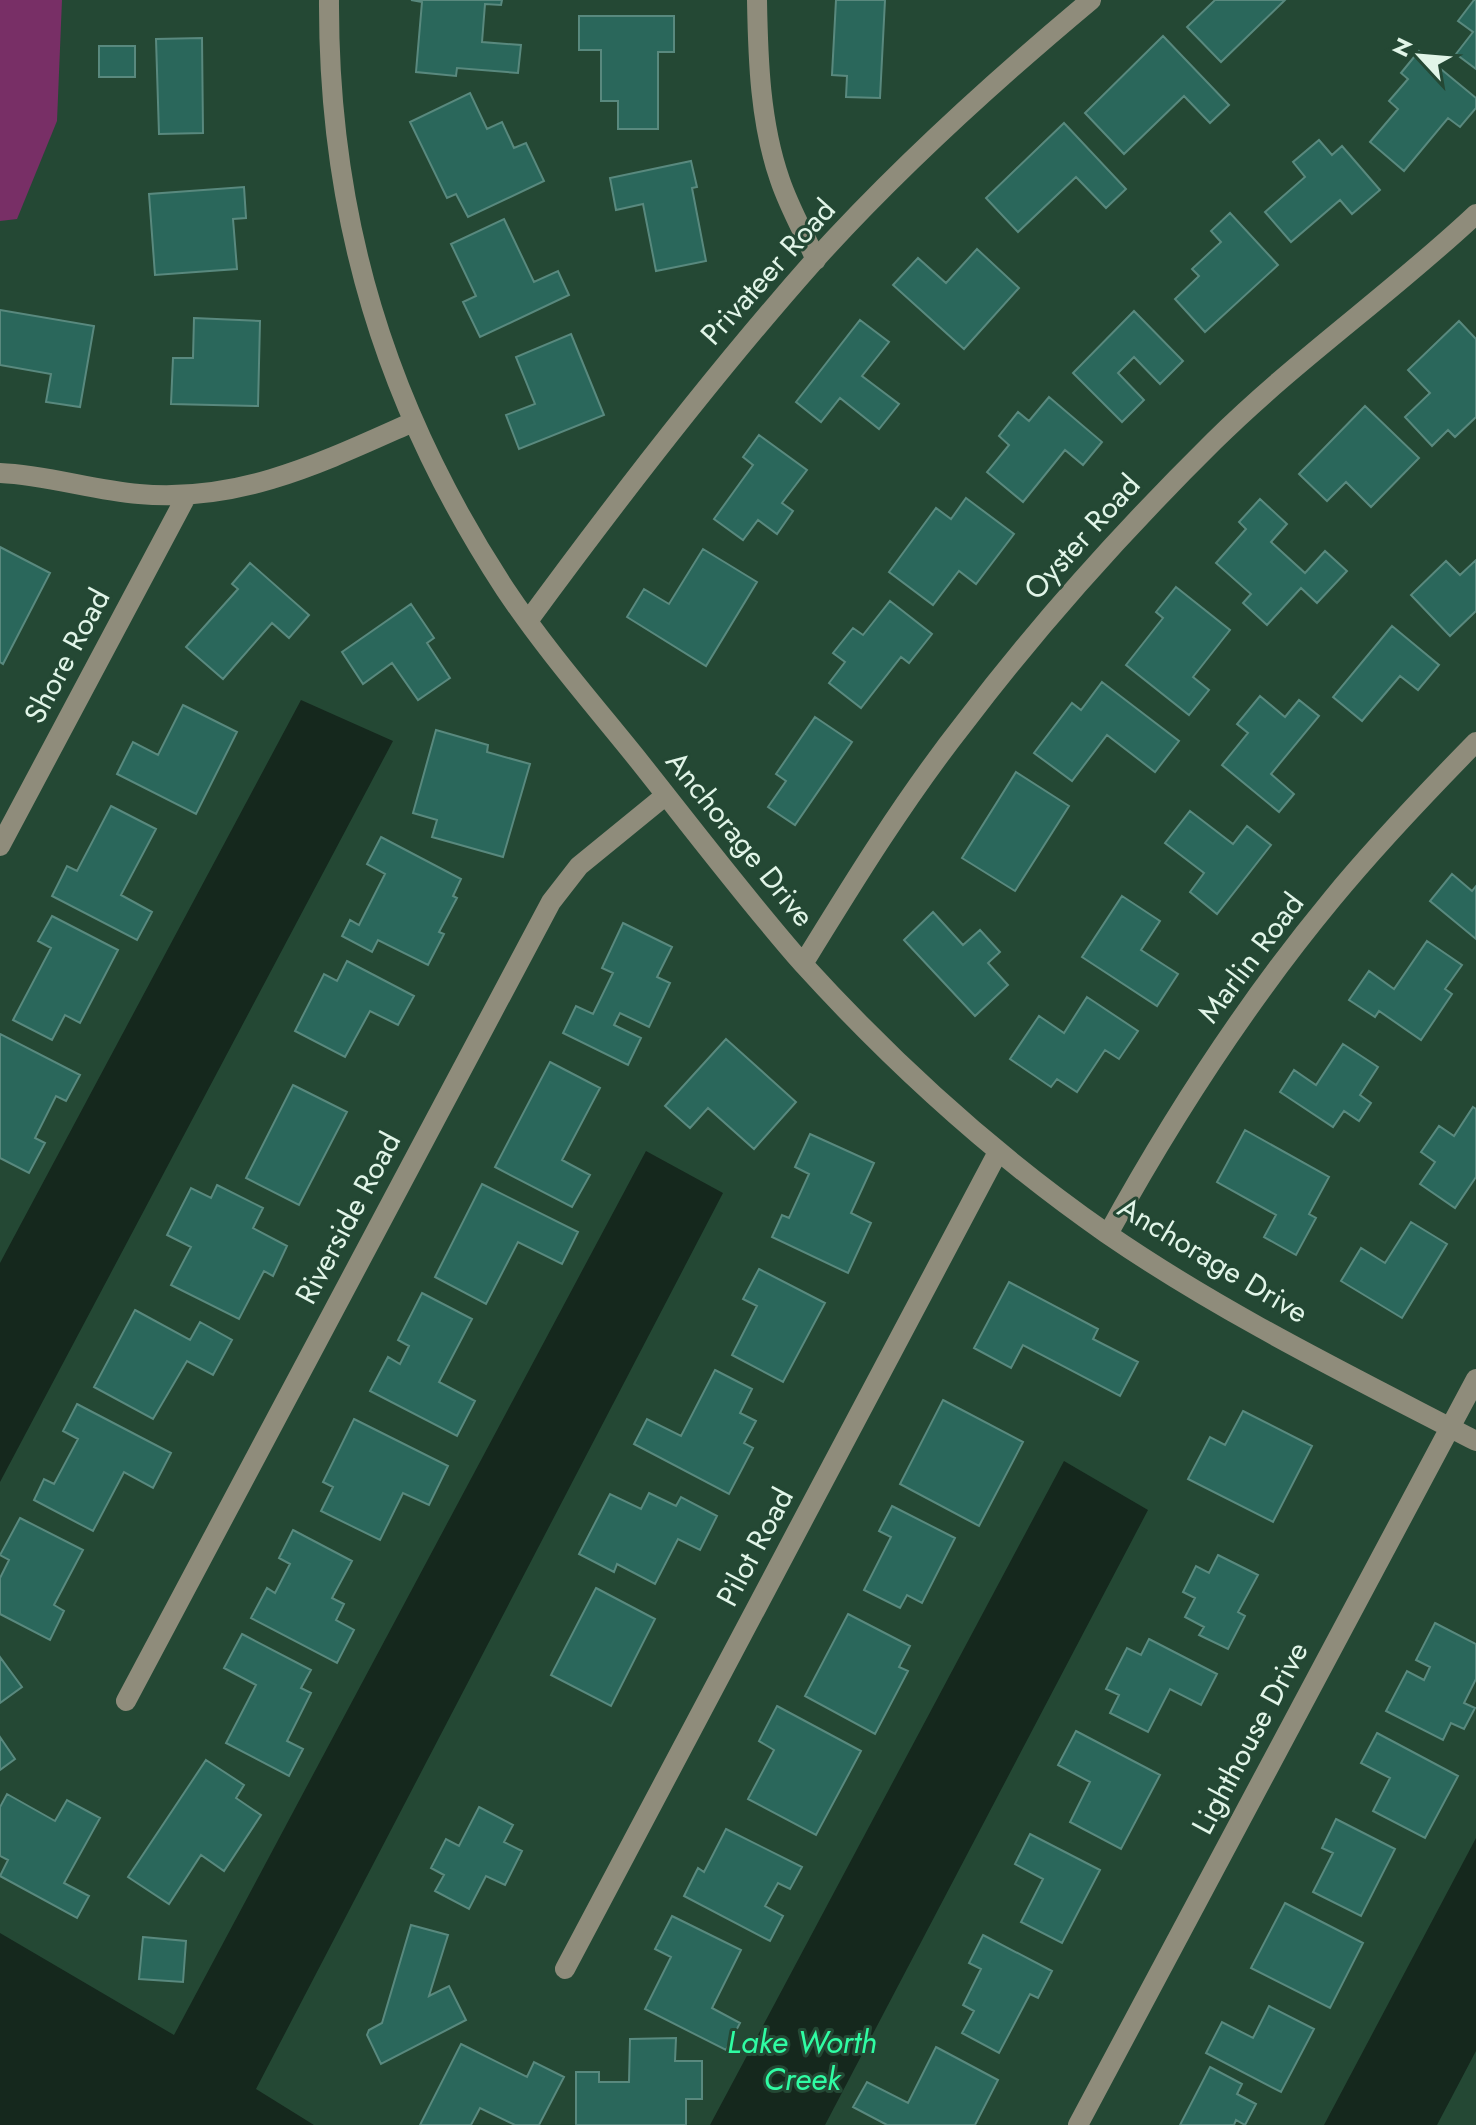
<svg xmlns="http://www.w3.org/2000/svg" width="1476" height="2125" viewBox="0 0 1476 2125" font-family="Jost,sans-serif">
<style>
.green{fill:#782f66}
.water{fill:#15281d}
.building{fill:#2a675b;stroke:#59897e;stroke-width:2}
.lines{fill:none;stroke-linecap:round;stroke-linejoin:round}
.minor{stroke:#8f8c7b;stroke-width:20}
.labels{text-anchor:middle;stroke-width:6;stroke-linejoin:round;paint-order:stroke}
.street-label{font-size:30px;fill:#e1f5e8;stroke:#244834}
.water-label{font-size:32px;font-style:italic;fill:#2ffca3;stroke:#244834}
</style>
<rect width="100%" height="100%" fill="#244834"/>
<path class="green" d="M0 0H62L57 121 17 219 0 221Z"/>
<path class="water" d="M301 700 393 741 0 1482V1263Z
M646 1151 723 1193 256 2089 314 2125H0V1933L174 2035Z
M1064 1461 1148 1510 825 2125H710Z
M1476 1838V2051L1437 2125H1324Z"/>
<path class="building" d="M411 0H502L501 5 485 4 482 42 521 45 518 73 457 68 456 76 416 72 422 2Z
M836 0H885L880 98 846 97 847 76 832 75Z
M1215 0H1285L1221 62 1187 27Z
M1474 0H1476V69L1456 54 1473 32 1458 21Z
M579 16H674V52H658V129H618V101H601V50H579Z
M1163 36 1229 105 1210 123 1184 96 1124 154 1085 113Z
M202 38 203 133 159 134 156 39Z
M99 46H135V77H99Z
M1419 51 1476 98V108L1460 127 1448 118 1404 171 1370 142 1398 109 1389 101 1408 79 1401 73Z
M470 93 487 129 502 122 514 148 526 143 544 181 468 217 456 194 447 198 410 122Z
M1064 123 1126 189 1106 208 1076 177 1018 232 986 198Z
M1319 140 1332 155 1342 146 1380 190 1352 214 1340 200 1291 242 1265 212 1305 177 1293 162Z
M691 161 697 187 692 188 706 261 656 271 643 204 616 210 610 178Z
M244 187 246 218 233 219 237 269 155 275 149 194Z
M1230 213 1278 265 1205 332 1175 299 1199 276 1192 269 1221 242 1211 231Z
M504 219 534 282 558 271 569 295 480 337 463 302 476 296 451 244Z
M977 249 1019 288 964 349 893 285 918 258 946 283Z
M0 310 94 326 80 407 46 402 51 374 0 365Z
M1134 311 1183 361 1160 384 1134 357 1118 373 1144 400 1122 422 1073 373Z
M194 318 260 321 258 406 171 404 173 358H193Z
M860 320 889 342 862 376 899 404 879 429 840 398 821 422 796 402Z
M1459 321 1476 339V417L1455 437 1448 430 1432 446 1405 417 1430 393 1408 370Z
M571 334 604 415 519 449 506 415 535 404 516 357Z
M1049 397 1102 442 1083 465 1065 450 1023 502 987 472 1009 445 999 436 1018 412 1029 421Z
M1365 406 1419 458 1371 507 1346 482 1327 501 1299 474Z
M759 435 807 470 782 503 793 511 777 534 758 520 743 540 714 519 753 465 743 457Z
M966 498 1014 534 976 584 959 571 933 605 889 572 936 508 951 519Z
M1260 499 1287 524 1271 542 1305 573 1325 551 1347 571 1317 603 1301 588 1267 625 1243 603 1251 594 1216 563 1246 529 1239 522Z
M0 547 50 573 3 664 0 662Z
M703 549 757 582 706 666 627 617 644 589 669 604Z
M1476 560V611L1450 636 1411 595 1446 561 1460 575Z
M250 563 309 615 289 638 272 623 223 679 186 647 238 589 232 584Z
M1176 587 1230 630 1193 677 1209 690 1189 715 1126 665 1163 618 1156 612Z
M890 601 932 634 909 663 901 657 861 708 829 683 845 662 833 653 853 628 863 635Z
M411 604 434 638 427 643 450 678 418 700 392 663 363 684 342 652Z
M1392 626 1439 665 1418 690 1400 676 1362 721 1333 697Z
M1102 682 1179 741 1155 772 1107 735 1072 781 1034 753 1072 703 1081 710Z
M1260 696 1285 717 1299 700 1319 716 1271 774 1294 794 1279 812 1222 765 1248 733 1237 724Z
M183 705 237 732 196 814 117 774 133 742 158 755Z
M815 717 852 742 795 825 768 807 786 781 776 774Z
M436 730 488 745 487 752 530 764 503 857 432 837 437 820 413 813Z
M1016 772 1069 806 1015 891 962 858Z
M111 806 156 829 121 895 152 912 137 940 52 896 67 866 77 871Z
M1190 811 1233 844 1247 826 1271 845 1217 914 1190 892 1204 873 1165 843Z
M381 837 461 879 453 896 457 898 439 932 444 934 428 965 378 940 372 952 342 936 350 920 359 925 385 874 367 864Z
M1452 874 1472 891 1476 886V939L1430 901Z
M1122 896 1160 921 1141 950 1178 974 1157 1006 1082 957Z
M933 912 963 945 980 930 1000 952 988 963 1008 985 975 1016 904 940Z
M52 916 118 950 80 1023 65 1015 52 1040 13 1020 51 948 38 941Z
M623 923 672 947 657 977 670 983 649 1027 620 1013 614 1025 641 1038 628 1065 563 1033 576 1006 593 1014 613 973 602 968Z
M1427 941 1462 965 1445 989 1452 994 1421 1040 1379 1011 1375 1017 1349 1000 1369 971 1394 989Z
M347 961 414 996 398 1025 370 1011 345 1057 295 1031 324 974 337 981Z
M1087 997 1138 1031 1119 1059 1105 1050 1077 1092 1057 1079 1051 1087 1010 1059 1039 1016 1064 1033Z
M0 1034 80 1075 66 1101 56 1096 35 1138 45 1143 29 1173 0 1158Z
M726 1039 796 1102 754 1149 708 1108 690 1128 665 1106Z
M1343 1044 1378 1067 1360 1095 1371 1103 1359 1121 1344 1111 1333 1127 1280 1092 1294 1070 1316 1085Z
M550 1062 600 1088 562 1160 590 1175 572 1207 495 1167Z
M293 1085 347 1112 299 1205 246 1178Z
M1473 1107 1476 1109V1177L1455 1208 1420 1184 1435 1162 1421 1152 1439 1126 1454 1136Z
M1245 1130 1329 1177 1309 1214 1316 1218 1296 1255 1264 1237 1276 1215 1217 1182Z
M810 1134 874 1163 851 1213 871 1223 848 1273 772 1237 782 1215 789 1218 809 1174 795 1167Z
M482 1184 578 1232 562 1264 518 1242 486 1304 435 1277Z
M217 1185 263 1208 253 1228 287 1246 273 1276 264 1271 239 1319 171 1285 191 1247 167 1235 191 1188 211 1198Z
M1411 1222 1447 1244 1402 1318 1341 1281 1361 1248 1385 1263Z
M759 1269 825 1303 783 1382 732 1355 757 1306 743 1299Z
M1009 1282 1098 1329 1093 1339 1138 1362 1120 1396 1023 1345 1011 1368 974 1348Z
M422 1293 472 1319 439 1382 475 1401 457 1436 370 1391 388 1357 400 1364 409 1346 398 1340Z
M135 1310 190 1340 200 1322 232 1340 213 1375 187 1361 153 1419 94 1387Z
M715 1370 752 1389 740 1413 756 1421 744 1443 753 1448 729 1494 634 1444 647 1419 681 1436Z
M943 1400 1023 1442 979 1526 900 1484Z
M77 1404 171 1453 153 1488 124 1472 93 1531 34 1500 44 1479 54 1484 78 1439 63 1431Z
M1243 1411 1312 1446 1273 1522 1188 1479 1210 1437 1225 1445Z
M354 1419 448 1466 429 1505 403 1493 380 1540 321 1511 333 1487 323 1482Z
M649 1493 676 1506 681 1497 717 1516 700 1550 678 1539 655 1584 617 1564 614 1572 579 1554 610 1494 641 1509Z
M892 1506 955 1538 922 1603 907 1595 900 1608 864 1590 891 1537 879 1531Z
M20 1518 83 1550 54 1605 64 1611 50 1640 0 1614V1578L9 1560 0 1555Z
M293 1530 352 1561 332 1598 344 1604 336 1620 354 1630 337 1663 251 1618 267 1588 275 1593 290 1564 279 1558Z
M1218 1555 1258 1575 1238 1612 1245 1616 1228 1649 1199 1635 1204 1627 1185 1617 1195 1598 1183 1592 1196 1566 1209 1573Z
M596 1588 655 1619 611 1706 551 1675Z
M848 1614 910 1646 899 1667 908 1671 875 1734 805 1696Z
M1435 1623 1476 1644V1679L1464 1703 1475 1708 1464 1729 1451 1723 1443 1740 1386 1711 1407 1671 1424 1680 1430 1667 1416 1660Z
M242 1634 311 1670 301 1688 311 1693 287 1741 303 1749 289 1776 226 1743 256 1685 224 1668Z
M1149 1639 1217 1674 1201 1705 1170 1689 1148 1732 1110 1713 1119 1695 1106 1689 1127 1648 1141 1655Z
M0 1657 22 1687 0 1703Z
M777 1706 861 1751 816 1835 748 1799 774 1750 759 1741Z
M1076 1731 1160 1775 1121 1849 1070 1822 1090 1782 1058 1765Z
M1377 1733 1458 1776 1425 1838 1373 1811 1390 1778 1361 1763Z
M0 1737 15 1759 0 1770Z
M206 1760 244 1785 236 1798 261 1815 224 1871 201 1855 169 1904 128 1877Z
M7 1794 55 1821 67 1800 100 1818 64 1883 89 1896 77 1918 0 1876 8 1860 0 1856V1807Z
M479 1807 513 1825 504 1842 522 1851 505 1885 486 1876 469 1909 435 1891 444 1875 431 1868 446 1839 459 1846Z
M1336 1819 1395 1849 1361 1916 1313 1892 1333 1853 1322 1848Z
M726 1829 802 1867 790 1889 778 1883 765 1906 783 1916 770 1941 684 1896 698 1868 704 1872Z
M1030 1834 1100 1870 1062 1943 1021 1922 1043 1879 1015 1864Z
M1285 1903 1363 1943 1330 2008 1251 1968Z
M672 1916 741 1950 712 2008 740 2023 726 2050 645 2009 671 1957 655 1949Z
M411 1925 448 1935 429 1996 449 1986 466 2020 381 2064 367 2035 369 2030 382 2023Z
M983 1935 1052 1971 1038 1998 1030 1994 999 2053 962 2033 974 2011 963 2005 981 1969 969 1963Z
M143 1937 186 1941 183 1982 139 1979Z
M1269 2006 1314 2029 1281 2092 1206 2053 1222 2022 1253 2038Z
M676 2038 675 2061H702V2099H686V2125H576V2072H599V2082H629L630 2039Z
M461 2044 527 2077 534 2062 564 2077 539 2125H515L480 2108 471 2125H420Z
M936 2047 998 2080 975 2125H887L853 2107 867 2082 908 2103Z
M1210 2067 1242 2084 1237 2094 1256 2104 1245 2125 1236 2120 1234 2125H1180Z"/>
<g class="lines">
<path class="minor" d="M329 0C328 218 386 407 505 589 545 649 594 705 639 761 693 829 746 899 803 964 894 1064 994 1155 1106 1233 1222 1313 1351 1376 1476 1441
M757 0C758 59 760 123 780 180 789 207 804 233 816 260
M0 473C47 475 92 490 139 494 240 503 323 462 413 422
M528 621C619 497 712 376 814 261 899 167 994 81 1091 0
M0 846 187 495
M803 964C854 881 905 798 965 722 1041 622 1125 529 1214 441 1297 359 1392 293 1476 214
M1108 1234C1173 1116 1246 1003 1332 899 1377 844 1426 793 1476 742
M126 1701 551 902 579 866 666 795
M565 1969 998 1152
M1078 2125 1476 1379"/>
</g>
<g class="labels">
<g class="street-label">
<text transform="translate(768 272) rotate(-48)" y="10">Privateer Road</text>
<text transform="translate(1082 537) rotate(-48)" y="10">Oyster Road</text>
<text transform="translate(67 656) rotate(-62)" y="10">Shore Road</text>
<text transform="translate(740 839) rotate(51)" y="10">Anchorage Drive</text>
<text transform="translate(1251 958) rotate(-53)" y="10">Marlin Road</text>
<text transform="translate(348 1218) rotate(-62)" y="10">Riverside Road</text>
<text transform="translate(1213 1260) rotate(31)" y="10">Anchorage Drive</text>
<text transform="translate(755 1547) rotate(-62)" y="10">Pilot Road</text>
<text transform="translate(1250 1738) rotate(-62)" y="10">Lighthouse Drive</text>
</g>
<g class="water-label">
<text x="802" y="2053">Lake Worth<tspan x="802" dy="37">Creek</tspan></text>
</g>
</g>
<g transform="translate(1420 56) rotate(296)" stroke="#244834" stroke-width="6" paint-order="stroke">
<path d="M0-6L14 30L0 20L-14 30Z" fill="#e1f5e8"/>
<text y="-12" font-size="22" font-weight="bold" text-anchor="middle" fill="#e1f5e8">N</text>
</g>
</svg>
